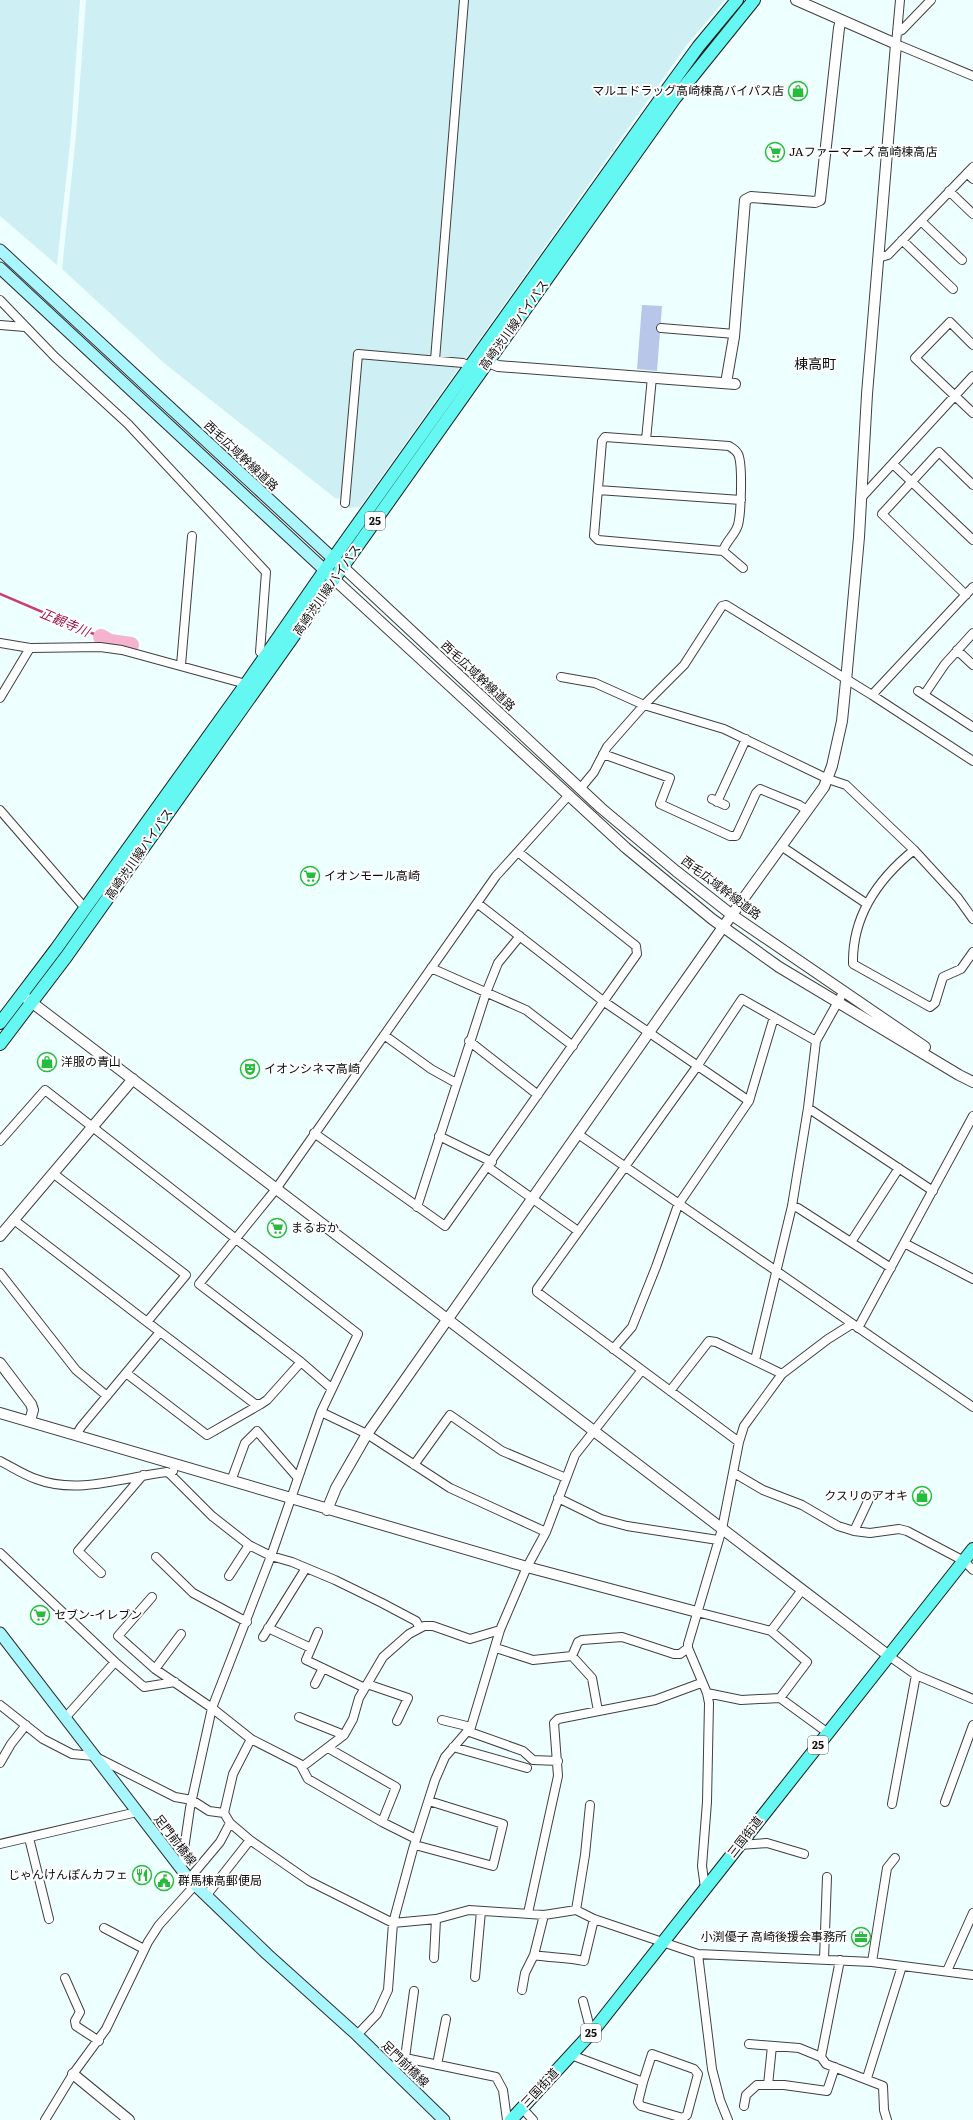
<svg xmlns="http://www.w3.org/2000/svg" width="973" height="2120" viewBox="0 0 973 2120" font-family="Literata,'Noto Sans JP',serif">
<style>
.farmland{fill:#cef0f4}
.green{fill:#b8c7e9}
.lines{fill:none;stroke-linecap:round;stroke-linejoin:round}
.stream{stroke:#cc3b74;stroke-width:2.5}
.river{stroke:#f6b3cf;stroke-width:16}
.minor-casing{stroke:#404040;stroke-width:10}
.tertiary-casing{stroke:#404040;stroke-width:12}
.secondary-casing{stroke:#2f2f2f;stroke-width:13}
.primary-casing{stroke:#1e1e1e;stroke-width:14}
.minor{stroke:#fff;stroke-width:8}
.tertiary{stroke:#fff;stroke-width:10}
.secondary{stroke:#aaf6fe;stroke-width:11}
.primary{stroke:#65f7f2;stroke-width:12}
.labels{text-anchor:middle;stroke-width:4;stroke-linejoin:round;paint-order:stroke}
.shield{fill:#fff;stroke:#565656;stroke-width:1}
.shield-label{font-size:11px;font-weight:bold;fill:#0d0d0d}
.poi-label{font-size:12px;fill:#0d0d0d;stroke:#fff;text-anchor:start}
.street-label{font-size:12px;fill:#0d0d0d;stroke:#fff}
.water-label{font-size:13px;font-style:italic;fill:#9e1748;stroke:#fff}
.quarter-label{font-size:14px;fill:#0d0d0d;stroke:#fff}
</style>
<rect width="100%" height="100%" fill="#eff"/>
<path class="farmland" d="M0 0H80L71 134 57 265 0 216Z
M86 0H461L431 357 355 350 343 499 335 498 164 363 62 269 76 135Z
M466 0H725L686 46 465 360 437 358Z
M361 358 461 365 360 507 346 508Z"/>
<path class="green" d="M642 305 662 306 657 371 637 369Z"/>
<g class="lines">
<path class="stream" d="M0 594 101 637"/>
<path class="river" d="M101 637 110 642 131 645"/>
<defs>
<path id="minor" d="M900 0 896 44 973 76
M897 32 902 30 931 0
M967 173 973 179
M949 191 973 214
M921 221 962 260
M902 240 953 289
M878 258 888 255 973 167
M0 300 55 357 128 424 266 572 260 652 266 657
M0 325 25 327
M661 328 735 334
M973 345 950 322 915 358 973 413
M435 360 464 0
M646 440 652 377
M893 464 973 540
M598 490 741 500
M861 498 973 376
M345 503 358 354 463 363 470 366
M723 551C726 541 735 535 738 525 741 513 743 464 738 454 736 450 732 448 729 446L605 437 602 441 594 536 598 540 723 551 743 568
M966 595 882 514 939 452 973 485
M0 643 30 648 100 647 122 650 246 684
M957 650 973 665
M181 665 192 536
M561 677 595 683 644 705 724 729 828 779 846 785 914 850 958 898 973 919
M918 691 973 727
M872 695 973 587
M924 695 945 664 973 633
M0 698 30 648
M603 754 670 778 660 804 730 836H736L738 832 756 793 760 789 799 805 807 810
M580 789 594 772 607 747 644 705 684 665 722 606 726 605 872 695 973 761
M712 799 725 805
M717 802 746 739
M0 810 85 908
M781 846 867 904
M914 850C878 879 852 916 853 964L930 1007 935 1003 943 977 961 969 973 952
M477 903 603 1001 749 1101 678 1205 656 1267 632 1327 613 1349
M431 968 526 1010 573 1046
M384 1035 431 1069 456 1083
M469 1041 538 1095
M749 1101 774 1017
M808 1108 933 1191
M314 1133 445 1226 637 954 636 946 518 852
M578 1134 973 1407
M439 1136 492 1162
M0 1141 45 1090 358 1334 321 1412 271 1556 212 1708 190 1808 181 1870
M488 1167 578 1231
M792 1206 798 1208 891 1268
M417 1207 486 993 498 963 520 936
M14 1220 147 1322 186 1275 54 1174
M851 1242 899 1168
M904 1243 973 1279
M0 1273 76 1370 107 1396
M147 1322 255 1404H261L267 1400 301 1362
M858 1328 973 1116
M755 1360 792 1206 808 1108 816 1041 844 991
M642 1370 739 1442
M126 1373 207 1435 261 1404
M331 1388 301 1362 199 1284 276 1189 496 876 569 795
M670 1391 709 1341 716 1342 782 1374
M321 1412 367 1434 450 1488 546 1532
M76 1435 81 1427 160 1332
M0 1461C12 1467 24 1475 36 1479 78 1495 125 1477 167 1472L170 1474 173 1471
M414 1465 450 1415 502 1451 566 1478
M734 1473 763 1490 802 1505 838 1526 854 1531 870 1533 899 1529 907 1531 964 1561 973 1570
M170 1474 212 1516 249 1545 271 1556 292 1562 335 1580 382 1603 416 1621 420 1628
M231 1481 245 1443 257 1431 297 1477
M558 1498 601 1519 627 1526 718 1540
M854 1531 870 1497
M0 1553 115 1662 144 1687 175 1682
M156 1557 193 1593 247 1622
M101 1573 78 1551 143 1475
M229 1576 249 1545
M152 1597 118 1636 155 1669 212 1708 251 1739 300 1764 308 1779 382 1822 416 1839
M697 1612 771 1631 807 1662 780 1698 741 1700 707 1693
M268 1628 311 1648
M771 1631 802 1590
M318 1632 306 1660 365 1688
M263 1637 306 1568
M496 1648 533 1660 572 1656 578 1642 582 1640 622 1637 674 1654H680L688 1648
M572 1656 592 1678 598 1711
M889 1656 916 1675 973 1699
M155 1669 181 1634
M315 1684 323 1668
M367 1684 408 1698 397 1721
M780 1698 828 1733
M0 1705 43 1739 72 1754 94 1756 175 1797 192 1800 209 1811 224 1813 230 1823 250 1840 309 1881 393 1923 436 1919 469 1910 544 1915 576 1910 594 1919 698 1954 872 1962 973 1975
M299 1717 344 1735
M65 1718 115 1662
M442 1720 471 1727
M467 1731 523 1751 533 1760 558 1761
M453 1747 527 1768
M328 1748 396 1787 382 1822
M0 1763 11 1744 26 1725
M302 1767 344 1735 353 1719 359 1698 383 1657 409 1634 424 1626H433L470 1639 500 1630
M945 1802 973 1725
M892 1804 916 1675
M224 1813 233 1774 251 1739
M29 1838 49 1919
M0 1844 137 1812
M415 1845 493 1866 503 1824 429 1801
M740 1845 767 1843 804 1854
M189 1879 220 1842 230 1823
M705 1888 702 1866 707 1802 709 1703 707 1693 688 1648V1644L722 1529 739 1442 744 1426 782 1374 828 1339 852 1324
M206 1896 250 1840
M576 1910 585 1855 590 1805
M528 1913 558 1776 554 1723 558 1719 655 1700 701 1683
M104 1928 144 1949
M698 1954 712 2069 720 2100 728 2120
M534 1955C551 1958 567 1957 584 1961L594 1919
M434 1958 436 1919
M824 1959 827 1877
M840 1960 821 2057 826 2064 883 2086 884 2110 887 2120
M872 1962 887 1868 895 1858
M947 1971 973 1913
M475 1977 481 1911
M65 1978 80 2012 75 2021 76 2026 99 2041
M522 1990 525 1973 534 1955 544 1915
M583 2001 589 2024 593 2031
M357 2035 377 2014 388 1990 393 1923 413 1849 435 1780 445 1757 471 1727 500 1630 527 1567 546 1532 575 1455 642 1370 537 1292V1289L698 1065 742 999 816 1041
M749 2044 799 2048 821 2057
M571 2055 643 2082 652 2054 694 2069 698 2074 687 2115 683 2118 641 2106 638 2102 643 2082
M405 2058 414 1991
M437 2065 446 2019
M391 2068 405 2058 496 2077 503 2090 507 2120
M867 2078 902 1966
M768 2085 772 2046
M744 2106 746 2095 757 2085H784L827 2091 835 2067
M522 2108 533 2120
M45 2120 73 2074 106 2029 148 1942 159 1925 195 1885"/>
<path id="tertiary" d="M488 362 498 366 735 384
M726 383 734 337 745 200 751 197 815 202 820 200 839 28 841 20
M343 567 601 808 676 871 732 915 925 1047
M334 579 626 848 712 919 779 967 959 1075 973 1082
M26 998 889 1656
M0 1236 133 1079
M0 1363 31 1404 33 1410 30 1421
M0 1413 527 1567 697 1612
M327 1510 336 1488 367 1434 723 927 824 787 832 766 842 721 846 681 859 537 867 394 896 44 796 0
M73 2074 129 2120"/>
<path id="secondary" d="M0 250 340 565
M0 268 331 576
M0 1633 189 1879 267 1954 357 2035 444 2120"/>
<path id="primary" d="M0 1023 56 949 246 684 325 570 669 87 698 47 737 0
M0 1044 66 957 675 98 754 0
M511 2120 593 2031 973 1549"/>
</defs>
<use href="#minor" class="minor-casing"/>
<use href="#tertiary" class="tertiary-casing"/>
<use href="#secondary" class="secondary-casing"/>
<use href="#primary" class="primary-casing"/>
<use href="#minor" class="minor"/>
<use href="#tertiary" class="tertiary"/>
<use href="#secondary" class="secondary"/>
<use href="#primary" class="primary"/>
</g>
<defs>
<symbol id="shop-ring" viewBox="-11 -11 22 22"><circle r="9.5" fill="#fff" stroke="#26bc3e" stroke-width="1.5"/><path d="M-5-2.5h2.3a2.7 3.5 0 0 1 5.4 0H5L5.5 6h-11ZM-1.5-2.5h3a1.5 2.3 0 0 0-3 0Z" fill="#26bc3e"/></symbol>
<symbol id="supermarket-ring" viewBox="-11 -11 22 22"><circle r="9.5" fill="#fff" stroke="#26bc3e" stroke-width="1.5"/><path d="M-6-5.5h2.5l.6 2H6L4.5 2H-2.5L-4.4-4H-6ZM-1.5 3.2a1.3 1.3 0 1 0 .1 0ZM3 3.2a1.3 1.3 0 1 0 .1 0Z" fill="#26bc3e"/></symbol>
<symbol id="theatre-ring" viewBox="-11 -11 22 22"><circle r="9.5" fill="#fff" stroke="#26bc3e" stroke-width="1.5"/><path d="M-5-5.5Q0-4 5-5.5V0Q5 5 0 6Q-5 5-5 0ZM-3.3-2.5H-1v1.5H-3.3ZM1-2.5H3.3v1.5H1ZM-2.8 1Q0 5.5 2.8 1Z" fill="#26bc3e"/></symbol>
<symbol id="restaurant-ring" viewBox="-11 -11 22 22"><circle r="9.5" fill="#fff" stroke="#26bc3e" stroke-width="1.5"/><path d="M-5-6h1v4h1v-4h1v4h1v-4h1v5L-1.5 .5V6h-2V.5L-5-1ZM5-6V6H3V1.5H1.5Q1.5-4 5-6Z" fill="#26bc3e"/></symbol>
<symbol id="civic-ring" viewBox="-11 -11 22 22"><circle r="9.5" fill="#fff" stroke="#26bc3e" stroke-width="1.5"/><path d="M-.6-6.5H3V-4.5H.6V-3L4-1V1h2V6H-6V1h2V-1L-.6-3ZM-1.2 2.5V6h2.4V2.5Z" fill="#26bc3e"/></symbol>
<symbol id="office-ring" viewBox="-11 -11 22 22"><circle r="9.5" fill="#fff" stroke="#26bc3e" stroke-width="1.5"/><path d="M-6-3h4V-5.5h4V-3h4V5H-6ZM-1-4.5V-3h2v-1.5ZM-6 0V1H6V0Z" fill="#26bc3e"/></symbol>
</defs>
<g fill-rule="evenodd">
<use href="#shop-ring" x="787" y="80" width="22" height="22"/>
<use href="#supermarket-ring" x="764" y="141" width="22" height="22"/>
<use href="#supermarket-ring" x="299" y="865" width="22" height="22"/>
<use href="#shop-ring" x="36" y="1051" width="22" height="22"/>
<use href="#theatre-ring" x="239" y="1058" width="22" height="22"/>
<use href="#supermarket-ring" x="266" y="1217" width="22" height="22"/>
<use href="#shop-ring" x="911" y="1485" width="22" height="22"/>
<use href="#supermarket-ring" x="29" y="1604" width="22" height="22"/>
<use href="#restaurant-ring" x="131" y="1864" width="22" height="22"/>
<use href="#civic-ring" x="153" y="1870" width="22" height="22"/>
<use href="#office-ring" x="850" y="1926" width="22" height="22"/>
</g>
<g class="labels">
<g class="shield">
<rect x="365" y="512" width="20" height="18" rx="3"/>
<rect x="808" y="1736" width="20" height="18" rx="3"/>
<rect x="581" y="2024" width="20" height="18" rx="3"/>
</g>
<g class="shield-label">
<text x="375" y="525">25</text>
<text x="818" y="1749">25</text>
<text x="591" y="2037">25</text>
</g>
<g class="poi-label">
<text x="784" y="95" text-anchor="end">マルエドラッグ高崎棟高バイパス店</text>
<text x="789" y="156">JAファーマーズ 高崎棟高店</text>
<text x="324" y="880">イオンモール高崎</text>
<text x="61" y="1066">洋服の青山</text>
<text x="264" y="1073">イオンシネマ高崎</text>
<text x="291" y="1232">まるおか</text>
<text x="908" y="1500" text-anchor="end">クスリのアオキ</text>
<text x="54" y="1619">セブン-イレブン</text>
<text x="128" y="1879" text-anchor="end">じゃんけんぽんカフェ</text>
<text x="178" y="1885">群馬棟高郵便局</text>
<text x="847" y="1941" text-anchor="end">小渕優子 高崎後援会事務所</text>
</g>
<g class="street-label">
<text transform="translate(514 325) rotate(-54)" y="4">高崎渋川線バイパス</text>
<text transform="translate(241 456) rotate(43)" y="4">西毛広域幹線道路</text>
<text transform="translate(327 590) rotate(-55)" y="4">高崎渋川線バイパス</text>
<text transform="translate(478 676) rotate(43)" y="4">西毛広域幹線道路</text>
<text transform="translate(139 854) rotate(-55)" y="4">高崎渋川線バイパス</text>
<text transform="translate(721 888) rotate(37)" y="4">西毛広域幹線道路</text>
<text transform="translate(745 1837) rotate(-52)" y="4">三国街道</text>
<text transform="translate(175 1840) rotate(52)" y="4">足門前橋線</text>
<text transform="translate(405 2064) rotate(44)" y="4">足門前橋線</text>
<text transform="translate(540 2088) rotate(-47)" y="4">三国街道</text>
</g>
<g class="water-label">
<text transform="translate(65 622) rotate(23)" y="5">正観寺川</text>
</g>
<g class="quarter-label">
<text x="815" y="369">棟高町</text>
</g>
</g>
</svg>
